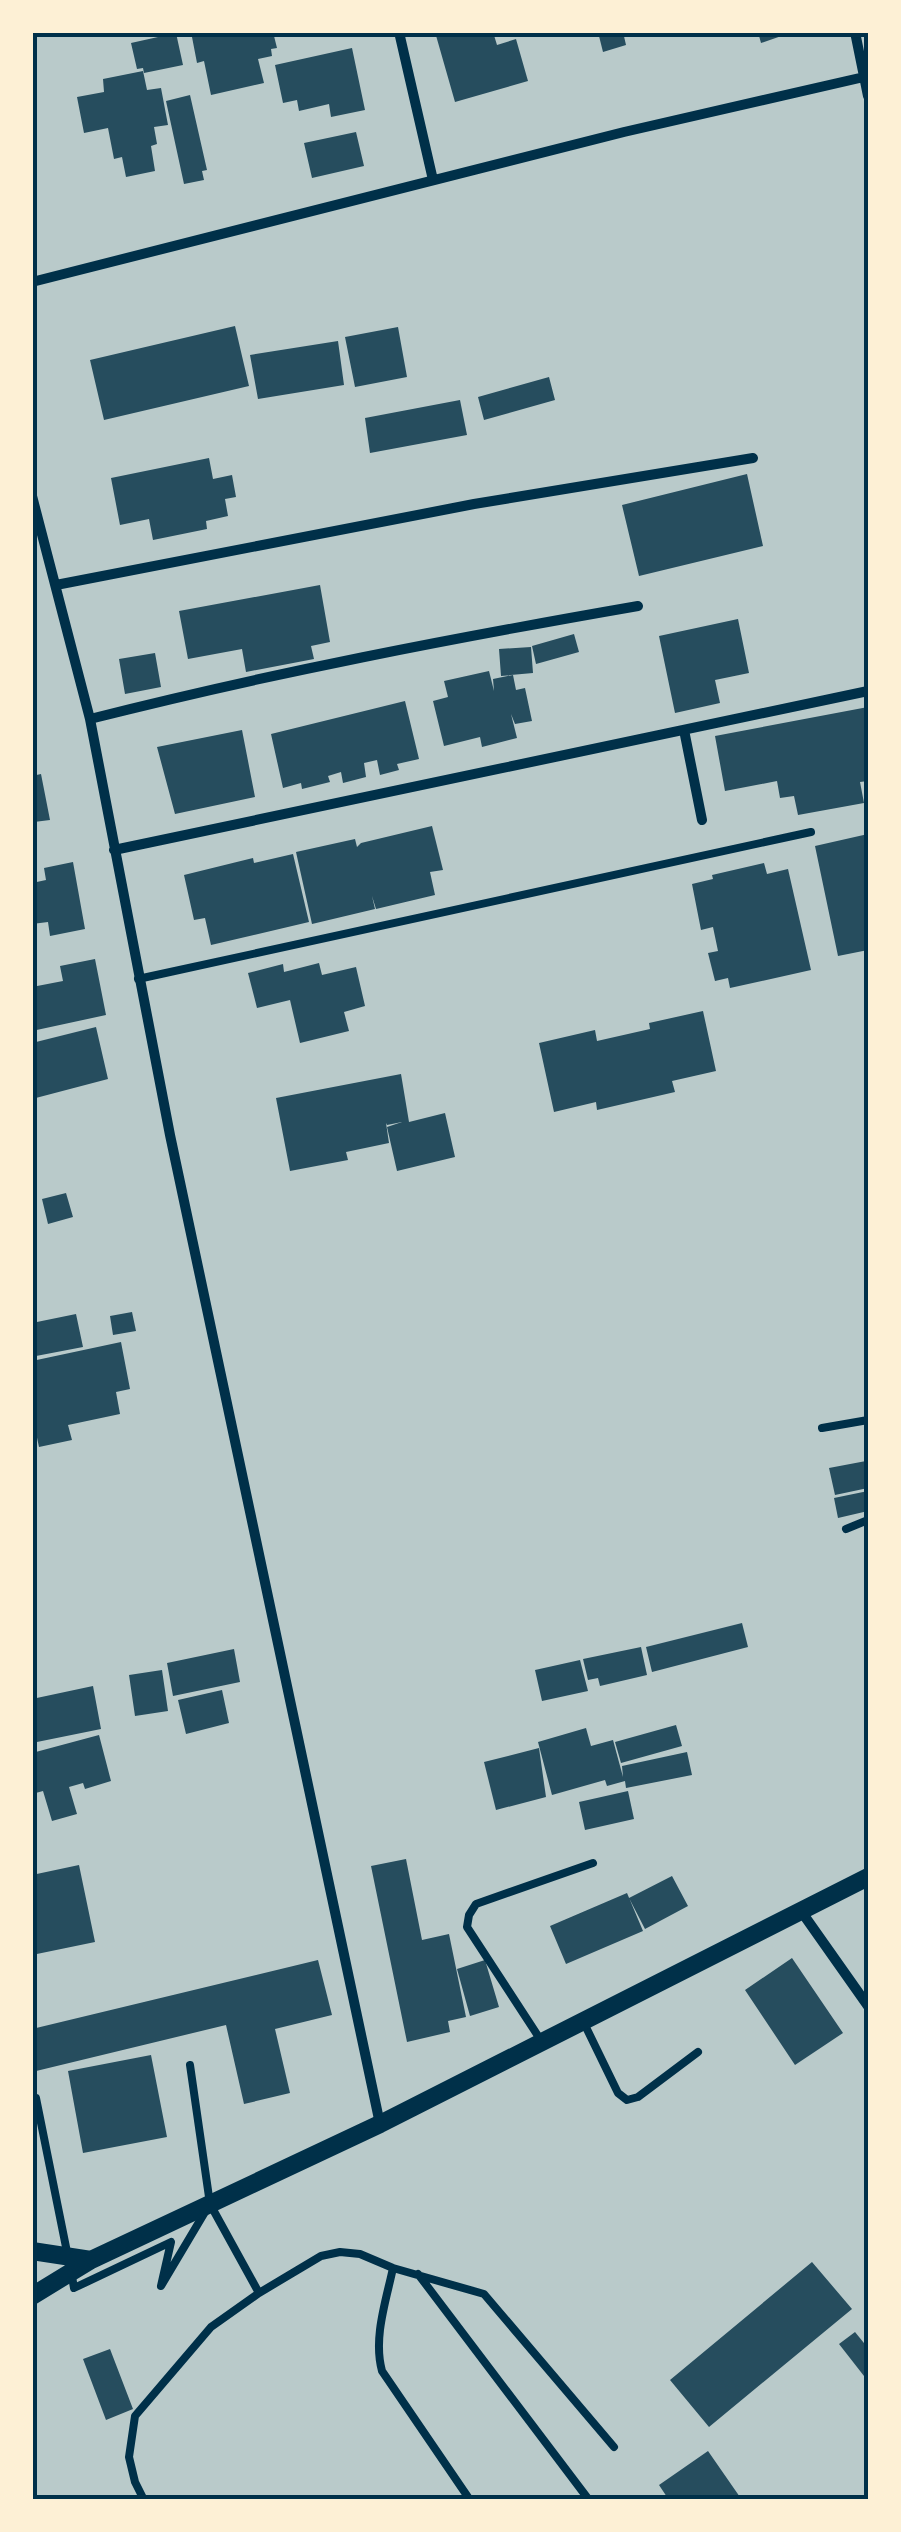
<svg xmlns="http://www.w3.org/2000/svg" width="901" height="2532" viewBox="0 0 901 2532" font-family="'Noto Sans',sans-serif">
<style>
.green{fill:#b9caca}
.building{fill:#264d5e}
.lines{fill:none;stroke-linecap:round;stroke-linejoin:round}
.service{stroke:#003049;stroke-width:8}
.minor{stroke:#003049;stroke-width:10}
.tertiary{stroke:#003049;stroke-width:18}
.neatline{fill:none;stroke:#003049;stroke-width:4}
</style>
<rect width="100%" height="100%" fill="#fdf0d5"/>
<path class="green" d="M33 33H868V2499H33Z"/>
<path class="building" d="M217 32H273L277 48 271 49 272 56 258 59 264 83 211 95 204 61 197 63 192 37Z
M435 32H493L497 45 516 39 528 81 455 102Z
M598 32H623L626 45 603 52Z
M758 32H790V33L761 43Z
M176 33 183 65 144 73 143 68 137 69 131 43Z
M352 48 365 110 331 117 329 104 299 111 297 100 283 103 275 65Z
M143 71 147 90 161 88 168 125 154 127 157 144 151 146 155 171 126 177 122 157 114 159 108 128 84 133 77 97 104 92 103 79Z
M190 95 207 170 202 171 204 180 184 184 166 101Z
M356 132 364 166 312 178 304 143Z
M235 326 249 386 104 420 90 360Z
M398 327 407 377 355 387 345 337Z
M338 341 344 385 258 399 250 355Z
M549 377 555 400 484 420 478 397Z
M460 400 467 435 370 453 365 418Z
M209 458 213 479 232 475 236 497 225 499 228 516 206 521 207 529 153 540 149 519 120 525 111 478Z
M747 474 763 546 639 576 622 505Z
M320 585 330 642 311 646 314 659 246 672 242 649 188 659 179 611Z
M738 619 749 673 715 680 720 703 675 713 659 636Z
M574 634 579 652 536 664 532 646Z
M531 647 533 673 501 676 499 649Z
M155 653 161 687 125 694 119 659Z
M489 671 494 691 493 679 513 675 516 690 525 688 532 721 515 724 511 714 517 738 482 747 480 737 444 746 433 701 448 697 444 681Z
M405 701 419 759 397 764 399 770 380 775 377 760 364 763 366 777 343 783 341 772 328 776 330 782 302 789 301 783 283 788 271 734Z
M868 707V781L860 782 864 803 798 815 794 796 780 798 777 781 725 791 715 736Z
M242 730 255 797 175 814 157 747Z
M41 774 50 820 34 822 32 776Z
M432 826 443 870 430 872 435 895 376 909 372 896 375 909 312 924 296 852 355 839 357 847 361 843Z
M868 834V950L838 956 815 846Z
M293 854 309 922 211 945 205 918 194 920 184 875 253 858 254 863Z
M73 862 85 929 50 936 48 922 32 924V883L46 880 44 868Z
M764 863 767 874 788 869 811 970 730 988 728 978 715 981 708 953 718 951 713 927 701 930 692 884 713 879 712 875Z
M95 959 106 1015 32 1031V987L63 981 60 966Z
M319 963 322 975 356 967 365 1006 344 1012 349 1031 300 1043 290 1000 257 1008 248 973 283 964 284 972Z
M703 1011 716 1071 672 1081 675 1092 597 1110 596 1102 554 1112 539 1043 595 1030 597 1041 650 1029 649 1023Z
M96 1027 108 1079 32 1099V1043Z
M401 1074 409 1122 445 1113 455 1157 397 1171 387 1127 402 1122 387 1125 386 1123 389 1143 346 1152 348 1160 290 1171 276 1098Z
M66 1193 73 1217 48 1224 42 1199Z
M132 1312 136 1331 113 1335 110 1316Z
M76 1314 83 1347 36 1356 32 1323Z
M121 1342 130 1389 116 1392 120 1414 68 1425 72 1440 39 1447 32 1414V1361Z
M866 1461 868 1488 835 1495 829 1468Z
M868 1491V1511L838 1518 834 1498Z
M742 1623 748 1647 652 1672 646 1647Z
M641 1647 647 1675 600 1686 598 1678 588 1680 583 1659Z
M234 1649 240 1682 173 1696 167 1663Z
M580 1660 588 1691 542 1701 535 1670Z
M162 1670 168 1711 135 1716 129 1675Z
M93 1686 101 1729 32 1743V1699Z
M222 1690 229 1723 186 1734 178 1700Z
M676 1725 682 1746 621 1763 615 1742Z
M586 1728 591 1746 613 1740 623 1777 622 1766 687 1752 692 1775 626 1788 625 1781 607 1786 605 1780 552 1795 538 1742Z
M99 1735 111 1781 85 1789 83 1783 69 1787 77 1814 52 1821 43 1791 32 1794V1753Z
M539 1748 546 1797 496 1810 484 1762Z
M628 1791 634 1819 585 1830 579 1802Z
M406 1859 422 1940 449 1934 466 2017 448 2021 450 2032 407 2042 371 1866Z
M79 1865 95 1942 32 1955V1875Z
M672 1876 688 1906 645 1929 629 1898Z
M627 1893 643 1931 566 1964 550 1926Z
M792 1958 843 2033 795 2065 745 1990Z
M318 1960 332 2015 275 2029 290 2093 244 2104 226 2025 32 2072V2029Z
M485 1960 499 2007 470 2016 457 1969Z
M151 2055 167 2137 83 2153 68 2071Z
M812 2262 852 2309 709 2427 670 2380Z
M855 2332 868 2348V2373L864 2376 839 2344Z
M110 2349 133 2409 106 2420 83 2359Z
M708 2451 742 2500H669L659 2485Z"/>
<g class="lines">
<path class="service" d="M138 979 811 832
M822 1428 868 1420
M846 1529 868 1520
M583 2021 618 2093 627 2100 638 2097 698 2052
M542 2042 467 1927 469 1915 476 1904 593 1863
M32 2099 36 2098 68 2257
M393 2268C386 2301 373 2338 382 2371L470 2500
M71 2271 74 2288 171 2242 161 2286 205 2212
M418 2274 589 2500
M259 2293 321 2256 340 2252 360 2254 393 2268 484 2294 614 2447
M144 2500 135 2482 129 2457 135 2416 211 2327 259 2293 210 2204 190 2065"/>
<path class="minor" d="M399 32 433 180
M855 32 868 96
M32 282 624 132 864 77
M32 496 90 719 170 1135 380 2124
M56 585 474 504 753 458
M90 719C271 673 454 638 638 606
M684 730 702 820
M114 850 868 691
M801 1911 868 2006"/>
<path class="tertiary" d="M32 2251 91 2260
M32 2296 91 2260 380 2124 868 1877"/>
</g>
<rect width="901" height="2532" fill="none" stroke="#fdf0d5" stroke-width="70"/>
<rect x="35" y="35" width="831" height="2462" class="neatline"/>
</svg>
